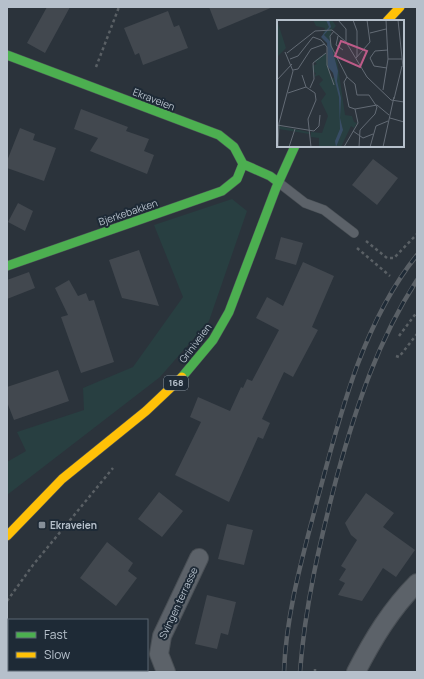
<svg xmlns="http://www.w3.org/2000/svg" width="424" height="679" viewBox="0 0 424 679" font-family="Manrope,sans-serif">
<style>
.green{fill:#283f41}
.building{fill:#42484f}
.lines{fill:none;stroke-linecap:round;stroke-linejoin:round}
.lane-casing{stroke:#494f55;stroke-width:10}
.street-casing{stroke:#494f55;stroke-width:20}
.fast-casing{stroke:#494f55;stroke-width:10}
.slow-casing{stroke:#494f55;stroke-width:10}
.path{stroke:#5a6065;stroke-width:2.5;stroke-dasharray:3 3;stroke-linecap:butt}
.lane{stroke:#5c6269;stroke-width:9}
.street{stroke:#5c6269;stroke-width:18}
.fast{stroke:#4caf50;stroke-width:9}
.slow{stroke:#ffc107;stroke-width:9}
.rail-casing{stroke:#5a6066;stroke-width:4.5}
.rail{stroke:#1e2a36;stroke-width:3;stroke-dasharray:9;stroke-linecap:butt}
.poi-dot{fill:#858f99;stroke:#1e2a36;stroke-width:1.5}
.labels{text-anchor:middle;stroke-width:4;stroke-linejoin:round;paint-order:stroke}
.shield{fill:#1e2a36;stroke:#88939e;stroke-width:1}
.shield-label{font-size:9px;font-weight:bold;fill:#b6c0cb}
.street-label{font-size:10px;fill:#b6c0cb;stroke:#1e2a36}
.poi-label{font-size:10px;font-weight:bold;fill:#b6c0cb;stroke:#1e2a36;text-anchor:start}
.inset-road{fill:none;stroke:#636b75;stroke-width:1}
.view{fill:#bd5b88;fill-opacity:0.15;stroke:#bd5b88;stroke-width:2}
.inset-edge{fill:none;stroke:#b6c0cb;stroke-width:2}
</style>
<rect width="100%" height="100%" fill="#2b333b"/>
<path class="green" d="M232 199 247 211 209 321 160 377 7 495V462L26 451 17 432 84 410 83 388 133 367 183 297 154 225Z"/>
<path class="building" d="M47 7H70L45 53 27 43Z
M209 7H273L218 30Z
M168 11 174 27 179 25 188 48 143 65 139 53 135 55 124 28Z
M81 109 128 127 126 131 149 139 144 151 154 155 147 174 90 151 98 138 74 129Z
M20 128 35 134 33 140 56 148 44 181 7 168V161Z
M373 159 398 178 377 205 352 185Z
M18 203 33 211 25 231 8 222Z
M281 237 303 243 296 265 275 259Z
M139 250 159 306 122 298 109 260Z
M303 262 334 276 312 327 318 330 293 377 284 372 262 419 270 423 263 439 258 437 229 502 175 475 201 422 190 417 198 397 230 411 241 387 243 388 247 379 252 381 279 330 256 318 267 297 283 306Z
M29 272 35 288 7 299V280Z
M69 280 78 296 86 293 89 301 94 300 114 362 81 373 61 317 68 315 55 288Z
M58 370 69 401 14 420 7 402V387Z
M159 492 183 511 162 537 138 519Z
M366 493 394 513 383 527 415 550 396 577 383 568 362 601 338 595 345 583 339 580 346 569 341 566 357 540 351 535 345 523Z
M227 524 253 530 244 565 218 559Z
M107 542 133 563 128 571 137 578 116 606 80 578Z
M207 595 236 602 228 635 221 633 217 649 195 644Z"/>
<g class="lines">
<defs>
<path id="lane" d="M278 182 305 203 324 210 354 233"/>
<path id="street" d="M166 672 159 654 162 636 199 558
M356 672C373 639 391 609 417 583"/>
<path id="fast" d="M7 55 219 135 234 147 243 164 270 176 278 182
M7 266 222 191 237 179 243 164
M182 377 213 340 229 312 276 188 295 146"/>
<path id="slow" d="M387 21 400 7
M7 536 62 479 146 411 182 377"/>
</defs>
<use href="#lane" class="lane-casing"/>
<use href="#street" class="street-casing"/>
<use href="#fast" class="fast-casing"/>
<use href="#slow" class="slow-casing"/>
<path class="path" d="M96 67 119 7
M366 241 387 258H394L417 234
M357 248 390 276
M399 336 417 312
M396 356 399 357 417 334
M7 601 33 565 113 468
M315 672V667"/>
<use href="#lane" class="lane"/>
<use href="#street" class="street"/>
<use href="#fast" class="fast"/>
<use href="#slow" class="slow"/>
<defs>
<path id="rail" d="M284 672C286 616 301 562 315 509 338 423 360 326 417 255
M300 672C305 605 320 541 337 476 356 407 378 340 417 280"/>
</defs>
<use href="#rail" class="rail-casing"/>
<use href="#rail" class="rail"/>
</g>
<rect class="poi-dot" x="38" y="521" width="8" height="8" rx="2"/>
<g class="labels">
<rect class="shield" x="164" y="376" width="24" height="14" rx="3"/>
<g class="shield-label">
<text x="176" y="386">168</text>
</g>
<g class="street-label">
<text transform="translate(154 99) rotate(21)" y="4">Ekraveien</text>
<text transform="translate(128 212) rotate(-19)" y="4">Bjerkebakken</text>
<text transform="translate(195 343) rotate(-53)" y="4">Griniveien</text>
<text transform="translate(178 603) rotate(-65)" y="4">Svingen terrasse</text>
</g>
<g class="poi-label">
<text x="50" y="529">Ekraveien</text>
</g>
</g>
<g transform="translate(277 20)">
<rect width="127" height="127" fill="#2b333b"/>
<path d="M0 0 9 28 0 37ZM36 0H55L59 6 54 11 53 19 60 40 68 95 75 96 77 102 80 103 77 108 74 106 64 127H42V118L34 117V112L45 113 51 96 44 81 49 74 42 64 46 60 42 55 37 57 39 53 36 52 35 46 40 44 37 41 49 33 54 57 57 58 61 51 54 27 45 18 48 8 39 6ZM2 106 32 112V114L2 109Z" fill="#283f41"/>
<path d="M49 0H52L54 7 47 15 53 21 61 51 60 61 64 78 63 98 66 110 59 127 58 121 63 109 62 77 56 53 51 47 50 23 44 17 52 7Z" fill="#384d65"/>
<path class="inset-road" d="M61 0 69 9V23M76 0 80 11V37M121 0 126 47M57 11 53 16 54 26 70 57 67 62 72 87 78 89 100 85 112 95M93 13 109 9M61 16 59 25 66 30M10 33 38 11 55 10 69 22 90 57 114 80 127 82M79 38 93 22 90 0M13 39 21 36 36 17 44 20 50 27V45L57 65M111 39H125M110 48 97 46 93 38 98 31 111 30M16 50 21 49 34 29 48 24M25 55 29 67M70 57 78 64 80 75H92L100 87 98 94 83 110 82 127M0 60 15 44M33 68 37 59 36 43 49 33M106 70 111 39 109 0M11 73 29 67 38 73 39 80 31 99 34 127M117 79 125 46M113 98 127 102M0 105 37 111 42 106 43 95M76 111 86 118 96 114M1 127 2 103 16 51 8 32M12 127 18 109M67 127 81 103 78 89M93 127 99 106 111 101M106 127 117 77"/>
<path class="view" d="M64 21 90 31 83 47 58 36Z"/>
<rect width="127" height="127" class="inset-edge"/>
</g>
<rect width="424" height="679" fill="none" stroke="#b6c0cb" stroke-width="16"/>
<rect x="8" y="619" width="140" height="52" fill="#1e2a36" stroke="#5b6672"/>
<rect x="16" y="632" width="20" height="6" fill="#4caf50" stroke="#5b6672"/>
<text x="44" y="639" font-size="12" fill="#b6c0cb">Fast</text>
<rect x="16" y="652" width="20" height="6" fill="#ffc107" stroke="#5b6672"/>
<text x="44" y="659" font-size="12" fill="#b6c0cb">Slow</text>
</svg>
